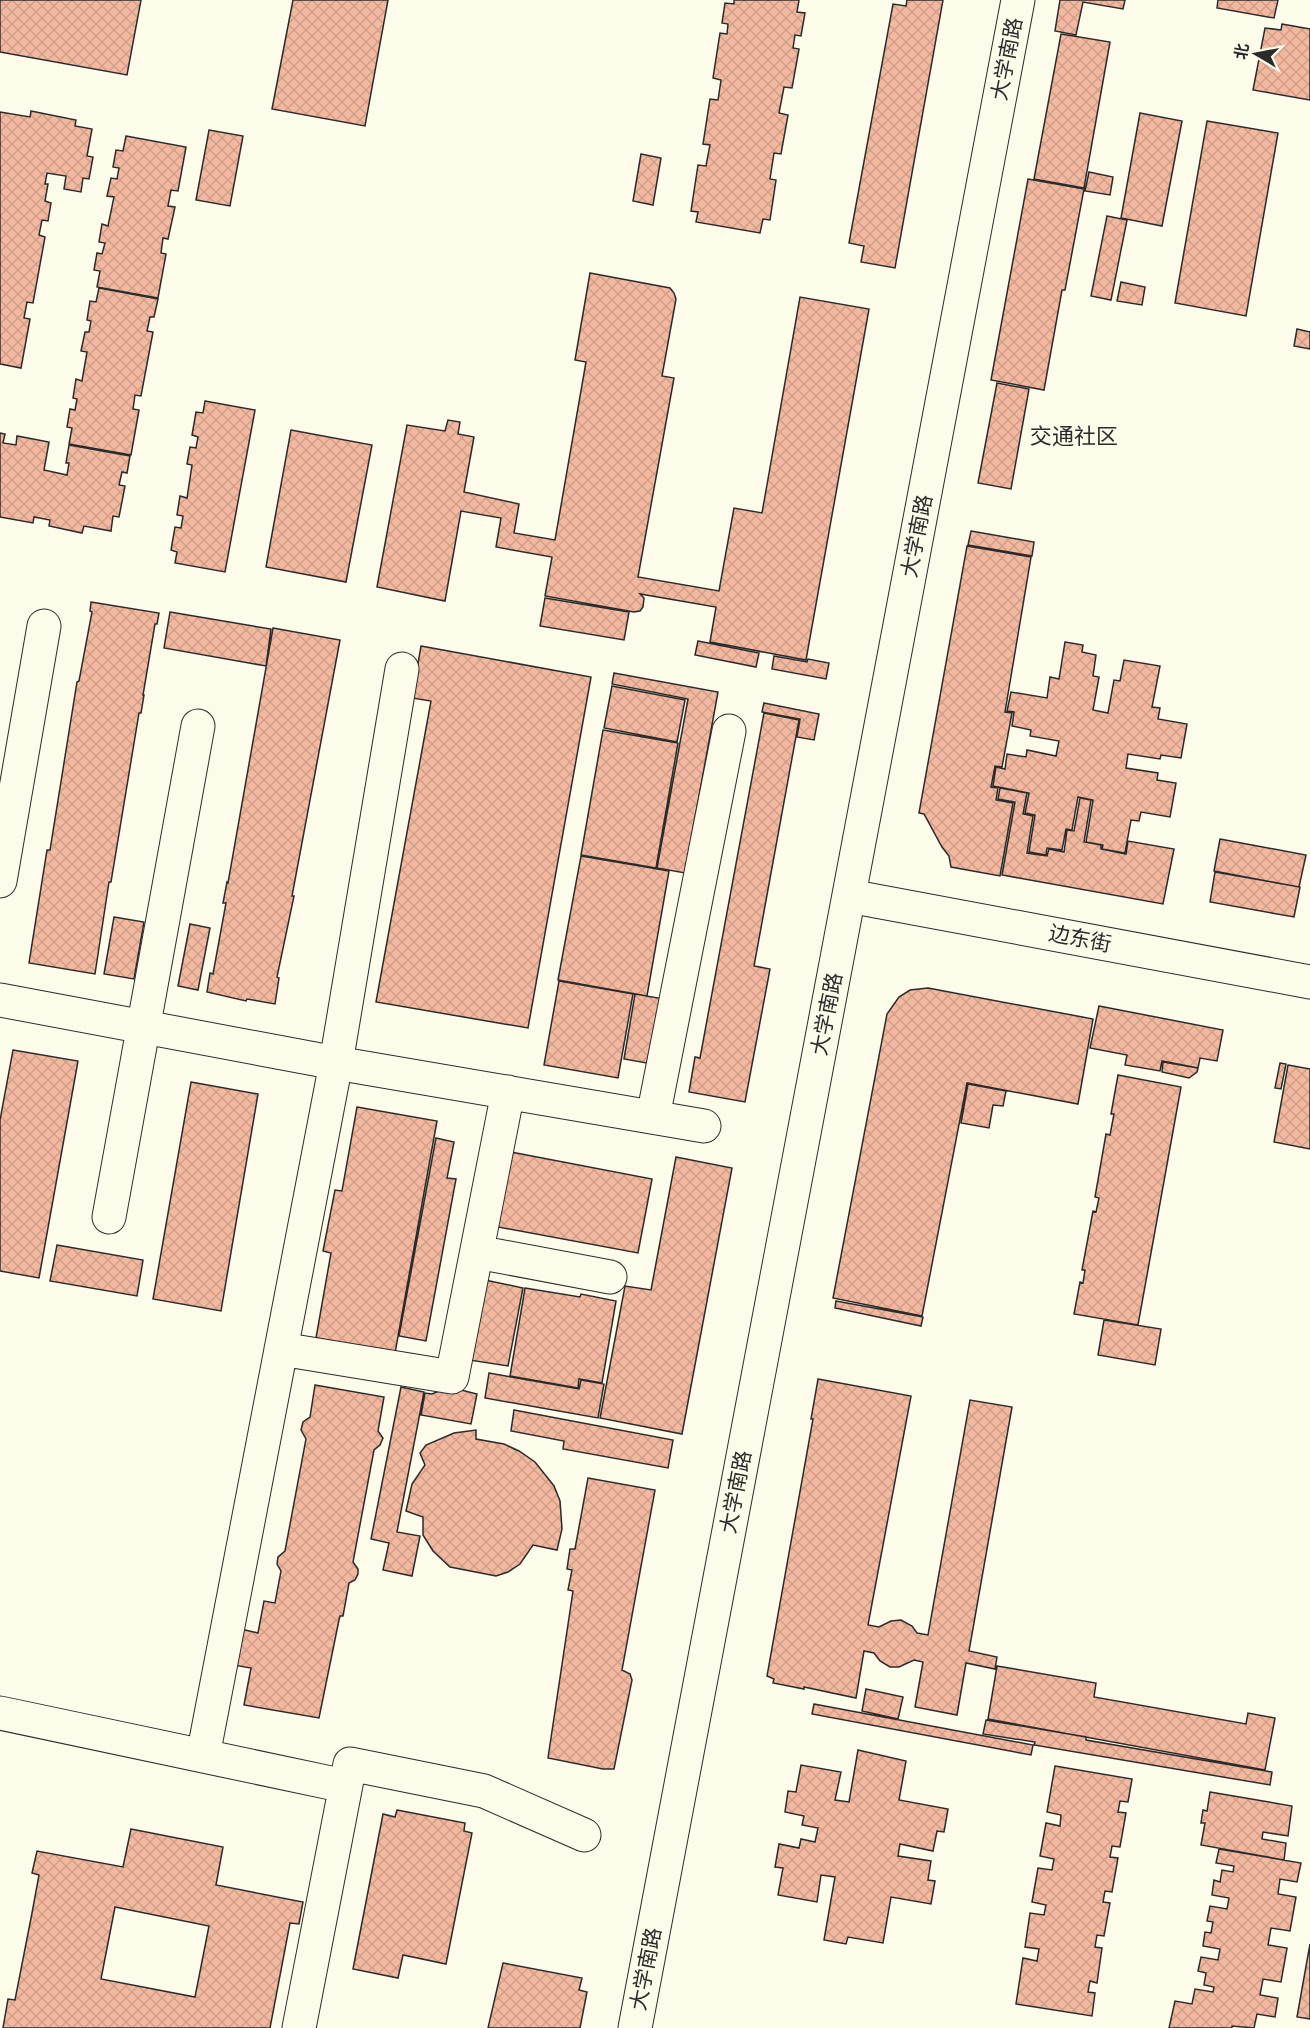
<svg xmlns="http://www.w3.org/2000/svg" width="1310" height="2028" viewBox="0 0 1310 2028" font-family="'Libre Baskerville','Noto Sans SC',serif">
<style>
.building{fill:url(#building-cross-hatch);stroke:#2b2b2b;stroke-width:1.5;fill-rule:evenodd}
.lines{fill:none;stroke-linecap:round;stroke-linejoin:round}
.minor-casing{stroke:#2b2b2b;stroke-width:35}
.minor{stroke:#fdfbea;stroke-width:33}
.labels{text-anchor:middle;stroke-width:4.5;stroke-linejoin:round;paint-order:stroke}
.street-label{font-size:21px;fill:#2b2b2b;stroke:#fdfbea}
.neighbourhood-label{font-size:22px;fill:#2b2b2b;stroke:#fdfbea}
</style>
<defs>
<pattern id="building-cross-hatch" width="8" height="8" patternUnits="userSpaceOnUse" patternTransform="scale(1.5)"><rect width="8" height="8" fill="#f2b8a0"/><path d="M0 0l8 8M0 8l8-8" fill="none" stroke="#d09e8a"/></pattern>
</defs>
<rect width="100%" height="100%" fill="#fdfbea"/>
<path class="building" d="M0 0H141L127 75 0 52Z
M293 0H388L365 126 272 109Z
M734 0H799L797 12 805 13 801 36 795 35 793 48 799 49 792 88 784 87 779 113 788 115 781 154 774 153 770 179 776 180 770 220 763 219 760 233 696 222 698 212 691 211 698 165 706 166 710 145 703 144 710 99 718 100 721 80 713 78 720 33 727 34 728 24 722 23 725 3 734 4Z
M907 0H943L895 268 861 262 864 246 849 243 893 4 906 6Z
M1060 0H1125L1123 9 1083 2 1076 35 1055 31Z
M1218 0H1278L1274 18 1217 8Z
M1282 24 1310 29V100L1253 90 1265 28 1281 30Z
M1061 34 1110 42 1084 188 1034 179Z
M31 111 76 120 75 126 92 129 87 156 93 157 89 179 83 178 81 192 64 189 66 176 47 173 45 184H48L45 201 51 203 48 221 42 220 39 235 45 237 33 303 27 302 24 318 30 319 21 368 0 364V112L30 117Z
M1140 113 1182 121 1162 226 1121 218Z
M1207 121 1278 133 1246 316 1175 303Z
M209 130 243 136 230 206 196 200Z
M126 136 186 147 178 191 171 190 168 206 175 207 168 239 163 238 161 253 166 254 158 298 97 287 100 271 94 270 97 253 102 254 105 243 99 242 102 224 108 226 114 197 107 196 111 178 117 179 119 168 113 167 116 150 123 151Z
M641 154 661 158 653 205 633 201Z
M1089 172 1113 177 1110 195 1085 191Z
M1028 179 1084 189 1065 290H1062L1044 390 991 380Z
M1107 216 1127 220 1111 300 1091 296Z
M590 273 670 288 674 293 676 299 662 376 674 378 638 577 719 591 734 508 762 513 800 297 869 309 806 660 710 642 716 607 640 594 644 598 643 607 640 611 634 612 545 596 552 557 496 547 501 518 461 511 445 601 377 587 407 425 445 431 448 420 460 422 458 434 474 437 464 492 519 504 514 533 555 540 586 362 575 360Z
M1121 282 1145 287 1142 305 1117 301Z
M99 288 158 299 154 317H150L147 331 153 332 141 396 135 395 133 409 139 410 131 455 69 444 72 428 67 427 70 409 75 410 77 399 73 398 76 379 82 381 87 352 81 351 85 332H89L91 321 87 320 90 301 96 302Z
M1297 329 1310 332V349L1294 346Z
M997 383 1029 389 1011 489 978 483Z
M205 401 255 410 225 572 175 563 177 552 171 550 175 527 181 528 183 516 177 515 180 496 187 498 192 465 187 464 190 447 196 448 198 437 192 435 196 412 203 413Z
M291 430 372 445 346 582 266 567Z
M0 433 5 434 3 443 16 445 17 436 49 442 44 470 67 475 69 463H66L69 445 130 456 127 473 122 472 119 485 125 486 119 517 113 516 111 531 84 526 82 533 49 526 50 520 34 517 33 523 0 517Z
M971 531 1034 542 1032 556 968 545Z
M967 546 1031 557 1005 712 1012 713 1002 767 995 766 991 787 998 788 996 800 1013 803 1000 876 951 867 949 856 942 847 924 814 919 813Z
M545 598 629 612 624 640 540 626Z
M91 602 159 613 157 624H155L143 695H144L141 713H139L111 882H109L95 974 29 963 47 850H50L77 682 79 681 92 612 90 611Z
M170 612 271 629 266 666 164 648Z
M273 628 340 640 292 896H294L277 977 279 978 275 1004 247 999 246 1001 207 992 210 973 213 974 226 903H223L227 882 228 883Z
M698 641 759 653 756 667 695 655Z
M1065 642 1083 645 1082 652 1096 655 1093 676 1099 677 1093 710 1108 713 1114 680 1120 681 1124 660 1160 666 1152 707 1160 708 1158 719 1187 724 1181 758 1161 755 1160 759 1128 754 1126 768 1158 773 1157 780 1176 783 1170 817 1141 812 1139 821 1131 820 1125 853 1102 849 1103 845 1086 842 1093 800 1078 797 1072 830 1066 829 1062 850 1047 848 1046 855 1029 852 1035 815 1025 813 1029 793 993 786 996 767 1005 769 1007 754 1026 757 1027 750 1056 756 1059 741 1030 736 1031 730 1012 726 1014 712 1007 711 1011 692 1047 698 1050 677 1059 679Z
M421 646 591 677 528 1028 376 1002 431 701 412 698Z
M774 656 807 662 808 659 829 663 826 679 772 669Z
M614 673 718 692 685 873 657 868 688 699 612 684Z
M612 686 685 700 677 742 604 728Z
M764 703 819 714 814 740 797 737 800 719 762 712Z
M764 713 799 720 754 966 770 969 745 1102 689 1092 695 1057 700 1058Z
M603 730 678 743 656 868 581 855Z
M1000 788 1027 793 1023 814 1033 816 1027 853 1047 856 1049 849 1064 852 1067 830 1074 831 1080 798 1091 800 1084 842 1101 845V849L1126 854 1128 841 1174 849 1163 904 1002 875 1015 802 998 799Z
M1220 839 1306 855 1299 887 1214 871Z
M581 856 669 871 647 996 558 980Z
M1215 872 1300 887 1294 917 1210 902Z
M114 917 144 922 134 979 104 974Z
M190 924 210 928 198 990 178 986Z
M559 981 633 994 618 1078 544 1065Z
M928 988 1093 1019 1078 1104 967 1083 922 1316 833 1298 887 1014 899 997 910 990Z
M635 994 664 999 652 1064 624 1059Z
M1099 1006 1223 1030 1217 1061 1200 1058 1198 1068 1162 1061 1160 1071 1125 1065 1127 1055 1090 1048Z
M13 1050 78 1061 39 1278 0 1271V1120Z
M1163 1062 1198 1068 1197 1072 1189 1078 1162 1072Z
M1280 1063 1286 1064 1281 1089 1275 1088Z
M1288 1065 1310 1069V1149L1274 1142Z
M1118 1075 1181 1087 1138 1325 1074 1314 1080 1282 1083 1283 1085 1270H1082L1093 1211 1096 1212 1099 1198 1095 1197 1106 1134 1110 1135 1114 1114H1111Z
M191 1082 258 1094 221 1311 153 1299Z
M968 1084 1006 1091 1003 1106 993 1105 989 1128 961 1123Z
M357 1107 437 1121 395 1353 316 1338 331 1253 323 1251 335 1190 342 1191Z
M436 1138 454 1142 447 1178 456 1179 426 1341 399 1336Z
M511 1152 652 1179 638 1253 498 1227Z
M676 1157 732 1168 682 1434 600 1418 625 1286 651 1290Z
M57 1245 143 1260 137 1296 50 1281Z
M485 1280 523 1288 508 1366 469 1360Z
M525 1288 580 1297 581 1294 616 1301 602 1383 579 1379 578 1388 510 1376Z
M836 1301 923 1317 921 1326 835 1308Z
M1104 1320 1161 1329 1155 1365 1098 1355Z
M489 1373 579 1389 581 1380 604 1384 598 1418 485 1398Z
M818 1379 911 1396 868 1625 879 1627 891 1621 901 1620 912 1626 917 1633 928 1635 970 1400 1012 1407 969 1651 997 1657 995 1669 966 1663 957 1715 915 1707 923 1662 914 1660 899 1667H890L880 1661 874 1653 864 1651 856 1698 804 1687V1689L773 1683 774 1679 767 1676 813 1419H811Z
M315 1385 384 1397 378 1431 383 1438 380 1445 374 1450 353 1562 358 1569V1574L355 1580 349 1583 343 1616H340L339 1620 319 1718 244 1705 251 1668 228 1664 236 1628 258 1633 264 1601 275 1603 281 1571 277 1564 278 1557 285 1551 306 1439 301 1430 303 1422 310 1417Z
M401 1387 424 1392 397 1532 420 1536 412 1576 383 1570 389 1543 371 1539Z
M449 1387 477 1394 471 1424 421 1415 425 1393 432 1394Z
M514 1410 673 1440 668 1468 563 1449 564 1441 511 1431Z
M476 1430V1439L504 1444 519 1451 535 1462 554 1486 560 1501 562 1529 557 1550 533 1545 520 1564 508 1572 496 1576 450 1567 433 1551 423 1535V1517L406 1511 412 1484 425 1465 420 1453 426 1445 454 1433Z
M588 1478 655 1490 622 1670 630 1674 632 1680 614 1769H603L548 1758 573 1591 568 1590 572 1570 567 1569 570 1549H575Z
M997 1666 1096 1683 1094 1697 1246 1724 1248 1713 1275 1718 1265 1770 988 1719Z
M866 1689 903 1697 898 1719 862 1711Z
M814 1704 1033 1745 1031 1755 812 1714Z
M986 1720 1086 1737V1740L1272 1772 1270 1785 1034 1745 1035 1742 983 1734Z
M858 1750 906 1761 899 1800 948 1809 944 1832 937 1831 933 1851 900 1844 898 1856 931 1861 928 1880 935 1881 931 1904 891 1897 883 1943 848 1937 846 1944 824 1940 835 1877 821 1875 817 1902 778 1895 783 1868 775 1867 779 1844 799 1848 801 1839 815 1842 818 1828 802 1825 804 1816 785 1812 788 1791 796 1792 801 1765 841 1772 835 1800 849 1802Z
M1055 1766 1132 1779 1128 1802 1120 1801 1118 1812 1126 1813 1120 1847 1112 1846 1110 1857 1118 1858 1112 1892 1105 1891 1103 1902 1110 1903 1104 1936 1097 1935 1095 1947 1102 1948 1097 1983 1090 1981 1088 1992 1095 1993 1092 2016 1016 2004 1023 1958 1037 1961 1039 1949 1025 1947 1030 1913 1044 1915 1046 1905 1032 1902 1038 1868 1052 1870 1054 1859 1040 1856 1046 1823 1060 1826 1061 1815 1047 1812Z
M1210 1792 1292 1806 1288 1836 1263 1832 1262 1839 1286 1843 1284 1860 1201 1845 1205 1823H1201L1203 1810 1207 1811Z
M397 1810 465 1823 464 1831 472 1833 446 1964 403 1955 398 1978 353 1969 383 1814 395 1817Z
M131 1829 223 1847 216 1885 303 1902 299 1924 290 1923 270 2028H3L8 1999 15 2000 32 1913 39 1875 32 1873 37 1851 123 1867ZM115 1907 209 1926 195 1997 101 1979Z
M1219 1849 1301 1863 1297 1882 1280 1879 1278 1894 1296 1897 1290 1931 1271 1928 1268 1945 1287 1948 1281 1982 1263 1979 1260 1995 1278 1998 1275 2017 1257 2014 1254 2028 1232 2026V2028H1169L1175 2001 1192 2004 1195 1989 1213 1992 1214 1987 1204 1985 1206 1973 1198 1971 1201 1957 1218 1960 1220 1949 1203 1946 1205 1932 1211 1933 1213 1922 1207 1921 1210 1906 1227 1909 1229 1898 1212 1895 1214 1880 1220 1882 1222 1870 1233 1872 1234 1866 1216 1863Z
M1310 1944V2019L1297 2017Z
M503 1963 582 1978 579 1990 587 1992 580 2028H488Z"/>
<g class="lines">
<defs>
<path id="minor" d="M402 669 336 1063 704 1126
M0 881 44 626
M849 896 1310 982
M0 1000 336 1063 203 1756
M653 1117 729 731
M109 1217 198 726
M477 1252 610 1277
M281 1349 452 1377 508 1092
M0 1713 345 1786
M299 2028 350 1764 484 1791 584 1835
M635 2028 1018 0"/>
</defs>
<use href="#minor" class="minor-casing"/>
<use href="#minor" class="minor"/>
</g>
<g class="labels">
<g class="street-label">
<text transform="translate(1007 59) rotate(-79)" y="7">大学南路</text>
<text transform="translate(917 536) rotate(-79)" y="7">大学南路</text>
<text transform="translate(1080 939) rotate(11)" y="7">边东街</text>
<text transform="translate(827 1014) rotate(-79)" y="7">大学南路</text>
<text transform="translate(736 1492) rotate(-79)" y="7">大学南路</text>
<text transform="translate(646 1969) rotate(-79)" y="7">大学南路</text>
</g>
<g class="neighbourhood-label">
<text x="1074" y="444">交通社区</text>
</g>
</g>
<g transform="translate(1256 54) rotate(280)" stroke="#fdfbea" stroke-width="4.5" paint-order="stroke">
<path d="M0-4.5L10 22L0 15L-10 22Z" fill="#2b2b2b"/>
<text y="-9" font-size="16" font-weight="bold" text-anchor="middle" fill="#2b2b2b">北</text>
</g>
</svg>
